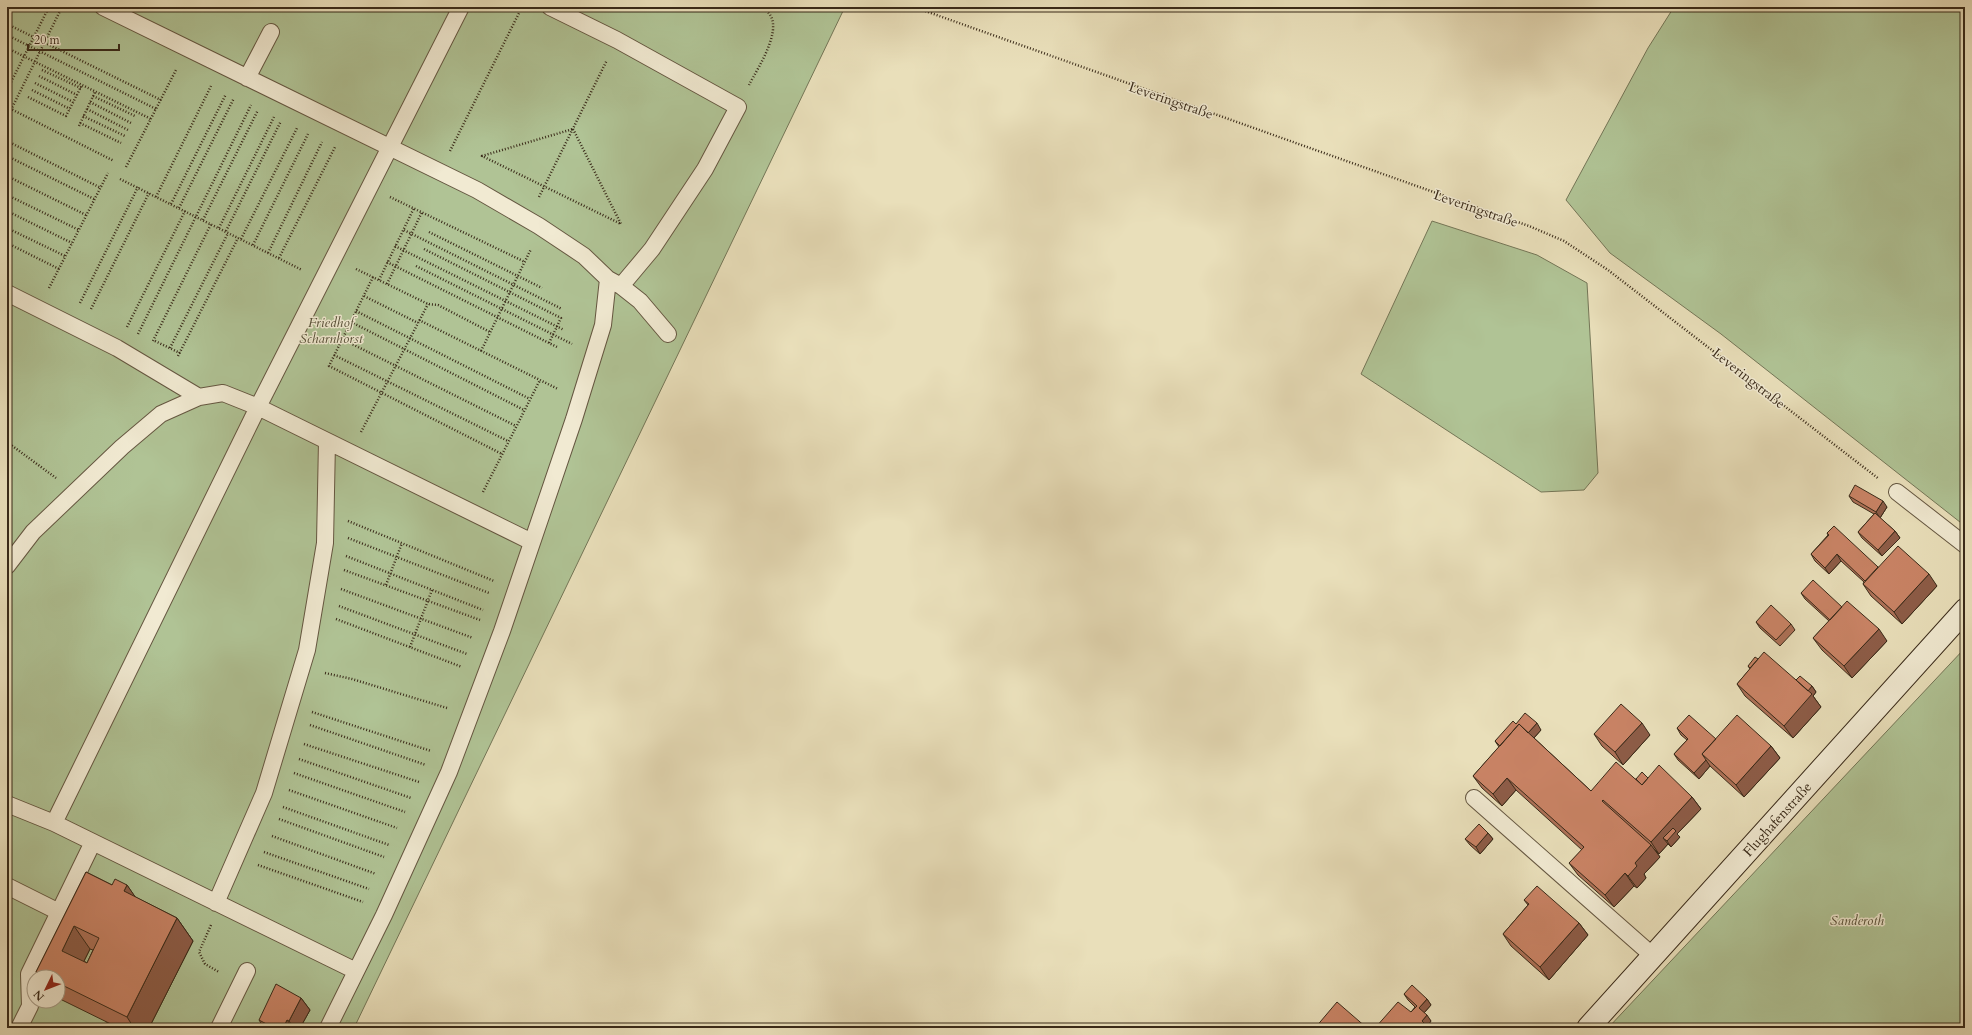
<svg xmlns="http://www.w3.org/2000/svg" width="1972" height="1035" viewBox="0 0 1972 1035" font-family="Cardo,serif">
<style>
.green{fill:#b0c395;stroke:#747657;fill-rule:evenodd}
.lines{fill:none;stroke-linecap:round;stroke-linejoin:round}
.lane-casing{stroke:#655741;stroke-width:18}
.secondary-casing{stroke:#392a19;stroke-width:24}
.path{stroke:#392a19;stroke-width:2.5;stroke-dasharray:1 2;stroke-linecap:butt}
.lane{stroke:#f1ead2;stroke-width:16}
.secondary{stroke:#f1ead2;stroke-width:22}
.wall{fill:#ad7157;stroke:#392a19;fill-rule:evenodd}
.shaded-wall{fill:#8d5c47;stroke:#392a19}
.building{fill:#c98365;stroke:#392a19;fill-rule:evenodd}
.labels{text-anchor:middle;stroke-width:3;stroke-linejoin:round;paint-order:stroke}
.street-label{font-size:14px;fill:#392a19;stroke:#f1ead2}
.park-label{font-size:14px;font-style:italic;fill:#575038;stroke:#f1ead2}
</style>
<rect width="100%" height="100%" fill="#e9dfba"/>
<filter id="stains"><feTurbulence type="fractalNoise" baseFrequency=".005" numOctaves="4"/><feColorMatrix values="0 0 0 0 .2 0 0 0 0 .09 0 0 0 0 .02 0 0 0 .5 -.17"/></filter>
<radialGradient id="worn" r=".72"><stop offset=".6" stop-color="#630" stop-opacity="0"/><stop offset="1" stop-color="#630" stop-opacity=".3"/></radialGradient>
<path class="green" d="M7 7H832L843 11 354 1028H7ZM34 977H58V1001H34Z
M1674 7H1965V526L1721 334 1610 253 1566 200 1648 48Z
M1432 221 1537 255 1587 283 1598 473 1584 490 1541 492 1361 374Z
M1965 648V1028H1608Z"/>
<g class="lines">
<defs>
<path id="lane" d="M103 7 477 190 539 226 584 256 608 279 621 286 640 301 668 334
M550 7 617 40 738 107 705 169 652 249 621 286
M247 78 271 32
M7 293 117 348 199 397 223 393 258 407 532 542
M1897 492 1965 545
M7 566 33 532 122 447 161 414 199 397
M1474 798 1653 956
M7 804 54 823 356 971
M54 823 258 407 461 7
M7 886 59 912
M216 903 264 793 307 650 325 543 327 441
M19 1028 30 1006 29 974 93 842
M219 1028 247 971
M328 1028 384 915 449 772 502 631 574 419 603 325 608 279"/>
<path id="secondary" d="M1588 1028 1965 610"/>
</defs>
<use href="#lane" class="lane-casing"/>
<use href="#secondary" class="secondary-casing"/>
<path class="path" d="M914 7 1529 226 1564 241 1608 270 1879 479
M7 24 161 100
M7 35 156 109
M7 48 151 119
M7 55 11 57
M7 64H8
M42 70 81 88
M39 76 77 95
M35 83 73 102
M749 85C758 67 792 18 759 7
M7 90 49 7
M32 90 70 109
M93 96 135 116
M28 97 66 116 82 85
M90 102 131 123
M7 107 114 161
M87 109 128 130
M83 116 125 136
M7 118 62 7
M80 123 121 143
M79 126 95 92
M573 129 621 224 482 156Z
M7 141 101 188
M450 151 522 7
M7 156 94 199
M126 167 176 70
M7 176 86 215
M120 179 302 270
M7 195 79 230
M156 197 211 86
M390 197 525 262
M539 197 607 60
M171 204 226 94
M179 208 234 98
M7 211 72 243
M203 220 258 110
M7 228 65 256
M219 228 274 117
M404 230 562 309
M226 231 281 121
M429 232 542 288
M241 239 297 128
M7 243 59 269
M253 245 308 134
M395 246 564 330
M424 249 561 318 549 343
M268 253 322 142
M279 258 335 147
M387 262 557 347
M416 266 572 344
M356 269 428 304 438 305 490 332
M373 277 329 366 502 454
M379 280 414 208
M387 284 422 212
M49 288 108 173
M364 296 418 323
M80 303 138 187
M91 309 149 193
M356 311 530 399
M419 320 558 389
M351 322 524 410
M127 327 185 211
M138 334 251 105
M342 339 516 426
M153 341 211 224
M155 341 180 353
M170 348 228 233
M481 351 531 249
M334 355 508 441
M178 356 238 238
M361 432 428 304
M7 442 56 478
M483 492 540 380
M348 521 494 581
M348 538 489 593
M346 556 483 610
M344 570 480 620
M386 585 402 543
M341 589 473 638
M339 606 467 654
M336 619 462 667
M410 647 432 590
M325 673 352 679 447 708
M312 712 431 751
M310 725 426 765
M304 744 419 782
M299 759 411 798
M294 773 405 812
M289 790 397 828
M283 807 389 845
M279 819 384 857
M272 836 376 874
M264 852 369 889
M258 865 363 902
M211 925 199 952 205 964 219 972
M104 1028 107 1022"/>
<use href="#lane" class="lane"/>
<use href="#secondary" class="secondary"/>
</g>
<path class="wall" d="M1849 496 1887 507 1880 518 1895 531 1900 538 1882 556 1862 538 1858 532 1874 514 1853 502Z
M1827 533 1878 567 1937 586 1902 624 1871 596 1863 584 1864 582 1841 561 1829 574 1815 561 1811 554 1828 535Z
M1801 593 1842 607 1887 641 1852 678 1822 650 1813 638 1829 621 1805 599Z
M1756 622 1791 624 1795 630 1780 646 1760 628Z
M1758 659 1796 680 1812 686 1816 692 1813 696 1821 707 1793 738 1745 696 1737 684 1750 669 1748 666Z
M1516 724 1541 730 1534 738 1591 791 1636 779 1648 778 1692 797 1701 809 1677 834 1680 837 1671 847 1668 844 1659 854 1654 849 1660 857 1644 874 1646 878 1637 888 1634 886 1614 907 1578 875 1569 863 1582 850 1516 790 1502 806 1482 788 1473 776 1499 747 1495 741Z
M1677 728 1716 739 1771 746 1780 758 1744 797 1710 766 1699 779 1678 760 1674 754 1687 740 1681 735Z
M1594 734 1650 735 1623 765 1602 746Z
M1488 833 1493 839 1480 854 1470 845 1465 839Z
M86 872 112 885H127L135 897 177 918 193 941 149 1028H119L58 998V977H39L36 972ZM90 949 93 950 87 963 84 961Z
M1524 900 1579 923 1588 935 1549 980 1511 946 1503 934 1528 905Z
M1404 994 1427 999 1431 1005 1424 1013 1431 1021 1427 1026 1411 1012 1415 1007 1408 1000Z
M301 998 310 1010 300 1028H264L259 1020Z"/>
<path class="shaded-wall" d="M1883 501 1887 507 1880 518 1876 512Z
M1895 531 1900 538 1882 556 1878 550Z
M1837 554 1841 561 1829 574 1825 568Z
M1929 574 1937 586 1902 624 1894 612Z
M1879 629 1887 641 1852 678 1844 666Z
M1812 686 1816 692 1813 696 1821 707 1793 738 1784 726 1806 692Z
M1537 723 1541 730 1532 740 1527 734Z
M1642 723 1650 735 1623 765 1615 752Z
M1771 746 1780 758 1744 797 1736 785Z
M1706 760 1710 766 1699 779 1694 773Z
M1507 778 1516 790 1502 806 1493 794Z
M1692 797 1701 809 1677 834 1680 837 1671 847 1667 841 1663 838 1668 844 1659 854 1651 842Z
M1488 833 1493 839 1480 854 1476 847Z
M1651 845 1660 857 1644 874 1646 878 1637 888 1628 876 1635 863Z
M1625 873 1634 886 1614 907 1605 895Z
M127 885 143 908 124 891Z
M177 918 193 941 149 1028H134L127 1017Z
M1579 923 1588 935 1549 980 1540 967Z
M74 926 90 949 78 973 62 951Z
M301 998 310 1010 300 1028H294L289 1021Z
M1427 999 1431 1005 1423 1014 1419 1008Z
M1427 1015 1431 1021 1426 1028 1422 1021Z
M287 1020 293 1028H283Z"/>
<path class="building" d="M1855 485 1883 501 1876 512 1849 496Z
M1875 513 1895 531 1878 550 1858 532Z
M1834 526 1878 567 1865 581 1837 554 1825 568 1811 554 1829 535 1827 533Z
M1898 546 1929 574 1894 612 1863 584Z
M1813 580 1842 607 1830 620 1801 593Z
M1847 601 1879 629 1844 666 1813 638Z
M1771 605 1791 624 1776 640 1756 622Z
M1764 652 1812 694 1784 726 1737 684Z
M1755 657 1758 659 1750 668 1748 666Z
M1800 676 1812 686 1808 691 1796 680Z
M1621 704 1642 723 1615 752 1594 734Z
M1525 713 1537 723 1528 733 1519 724 1500 746 1495 741 1513 721 1516 724Z
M1689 715 1716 739 1702 754 1706 760 1694 773 1674 754 1688 739 1677 728Z
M1737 715 1771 746 1736 785 1702 754Z
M1519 724 1591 791 1616 762 1642 785 1659 765 1692 797 1651 842 1603 800 1602 801 1651 845 1635 863 1637 866 1628 876 1625 873 1605 895 1569 863 1584 847 1507 778 1493 794 1473 776Z
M1642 772 1648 778 1642 785 1636 779Z
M1479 824 1488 833 1476 847 1465 839Z
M1673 828 1676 831 1667 841 1663 838Z
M86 872 112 885 115 879 127 885 124 891 177 918 127 1017 58 983V977H46L36 972ZM74 926 99 938 87 963 62 951Z
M1537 886 1579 923 1540 967 1503 934 1529 904 1524 900Z
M276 984 301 998 289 1021 287 1020 283 1028H274L259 1020Z
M1412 985 1427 999 1419 1008 1427 1015 1422 1021 1429 1028H1375L1398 1002 1411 1012 1417 1006 1404 994Z
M1337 1002 1367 1028H1315Z
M1466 1024 1471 1028H1463Z"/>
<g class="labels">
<g class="street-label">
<text transform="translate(1171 100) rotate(19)" y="5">Leveringstraße</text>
<text transform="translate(1476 208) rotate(19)" y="5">Leveringstraße</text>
<text transform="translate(1749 378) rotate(38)" y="5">Leveringstraße</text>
<text transform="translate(1777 819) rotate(-48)" y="5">Flughafenstraße</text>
</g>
<g class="park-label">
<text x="331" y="327">Friedhof<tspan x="331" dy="16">Scharnhorst</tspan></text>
<text x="1857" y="925">Sanderoth</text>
</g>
</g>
<rect width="1972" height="1035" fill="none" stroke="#e9dfba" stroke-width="24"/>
<rect x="8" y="8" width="1956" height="1019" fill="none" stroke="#392a19" stroke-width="2"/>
<rect x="12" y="12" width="1948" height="1011" fill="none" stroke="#392a19"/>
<g transform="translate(46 989) rotate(227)"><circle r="19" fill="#f1ead2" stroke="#a79d88"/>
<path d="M0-3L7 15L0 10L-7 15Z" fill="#8f2418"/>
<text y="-6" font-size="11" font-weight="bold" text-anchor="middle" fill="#392a19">N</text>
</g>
<path d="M28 44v6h91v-6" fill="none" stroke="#392a19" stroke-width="2"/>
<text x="34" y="44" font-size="12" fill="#392a19" stroke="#f1ead2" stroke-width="3" paint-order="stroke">20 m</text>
<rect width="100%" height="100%" filter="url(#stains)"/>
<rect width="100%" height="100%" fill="url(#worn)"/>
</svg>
